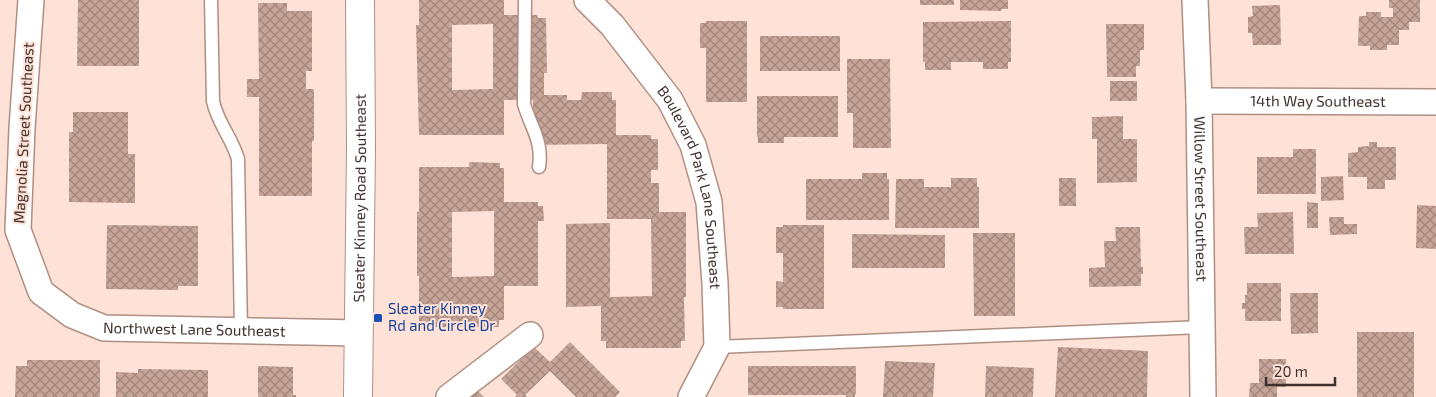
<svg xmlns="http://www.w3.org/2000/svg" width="1436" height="397" viewBox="0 0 1436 397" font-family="'Exo 2',sans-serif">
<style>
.building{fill:url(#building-cross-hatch);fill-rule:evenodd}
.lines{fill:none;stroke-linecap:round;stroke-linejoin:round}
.lane-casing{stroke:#b08f83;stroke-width:15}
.street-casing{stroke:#b08f83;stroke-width:28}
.secondary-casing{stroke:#b08f83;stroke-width:30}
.lane{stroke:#fff;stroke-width:12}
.street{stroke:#fff;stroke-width:25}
.secondary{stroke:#fff;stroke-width:28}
.transit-dot{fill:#1a4fb4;stroke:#ffe2d7;stroke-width:2}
.labels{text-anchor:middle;stroke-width:4;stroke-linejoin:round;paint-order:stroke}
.street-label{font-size:15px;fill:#3f312c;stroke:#ffe2d7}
.transit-label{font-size:15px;fill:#164399;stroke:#ffe2d7;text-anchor:start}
</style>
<defs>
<pattern id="building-cross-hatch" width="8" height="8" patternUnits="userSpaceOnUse" patternTransform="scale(1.25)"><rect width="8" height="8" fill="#c6a497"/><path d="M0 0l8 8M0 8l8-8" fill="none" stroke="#a2867b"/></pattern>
</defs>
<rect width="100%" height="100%" fill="#ffe2d7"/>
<path class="building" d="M78 0H139V66H77Z
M419 0H504V15H537L538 18H546L547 73H544V95H567V100H581L582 92H612V100H616V135H651V139H658V170H651V183H659V212H686V297H684L685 341H681V348H606V341H601V306L566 307V224L610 223V297L652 296 651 219H607V144L533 145V100H504V135H419L416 25H419ZM493 24V89L452 90V25Z
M920 0H954V5H920Z
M960 0H1008V9H1001V11L960 10Z
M1389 0H1420V22H1409V30H1399V45H1387V50H1370V46H1358L1359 16H1366V12H1381V17H1393V8H1389Z
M258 3H287V11H312V71H306V89H314V141H312V196H259V97H247V79H259Z
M1280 5 1281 45H1253L1252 33H1248V17L1253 16 1252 6Z
M706 21H747V102H706V48H700V23H706Z
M1011 21V62H1008V69H983V62H951V70H925V62H923V22Z
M1106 24H1144V50H1140V66H1136V77H1107Z
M760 36H840V71H760Z
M847 59H890L891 148H853V113H847Z
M1110 81H1137V101H1110Z
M757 96H838V137H784V143H758V137H757Z
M73 112H128V154H135V203L69 202V132H73Z
M1123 116V139H1137V182L1097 183V139H1092V117Z
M1369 142H1377V147H1396V180H1385V189H1367V177H1348V153L1358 152V147L1369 146Z
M1293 149H1316V194H1257V157H1293Z
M469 162 500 163V168H504V202H538V206H543L544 221H538V286H504V320H499V327H419V276H417V212H419V167H469ZM494 211V276L452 277V212Z
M862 173H887V179H889V220H806V179H862Z
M1343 176 1344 200 1321 201V177Z
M951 178H977V187H979V228H895L896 179H924V187H951Z
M1059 178H1076V206H1059Z
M1307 202 1318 203V228H1307Z
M1417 205 1436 206V249L1416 248Z
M1293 212 1294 254H1245L1244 227H1258L1257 213Z
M1329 217H1344V224H1357V234L1330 235Z
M107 225 198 226V286H178V290L106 289Z
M783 225H824V309H783V307H776V281L783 282V253H776V227H783Z
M1115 227H1140L1141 267H1143V274H1141V286L1089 287V268L1105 267 1104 241H1116Z
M973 233H1015V316H974Z
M852 234 945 235V268H852Z
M1247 283H1281V321H1245V309H1242V303H1245V295H1247Z
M1290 293H1318V333L1291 334Z
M1357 332H1414V397H1357Z
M570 342 620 392 615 397H576L550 371 525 395 527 397H515L517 395 501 379 534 347 550 362Z
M1058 347 1148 351 1147 397H1055Z
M1259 359H1286V387H1277V397H1249L1250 383H1259Z
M27 360H100V397H15L16 366H27Z
M885 361 935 363 933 397H883Z
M258 366 293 367V395H296V397H258Z
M748 366H856V394H855V397H846V395H748Z
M986 366 1034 368 1033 397H985Z
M138 369 208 370V397H116V372L138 373Z
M476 389 484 397H468Z"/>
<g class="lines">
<defs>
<path id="lane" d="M211 0 213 101C217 122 232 138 238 159L241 331
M525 0 524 104C531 128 543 141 539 167
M717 347 1202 327"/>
<g id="street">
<path id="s1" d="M31 0 22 128 18 230 41 292 72 315 104 328 359 333"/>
<path id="s2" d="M587 0 612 25 670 100 693 145 709 202 715 283 717 347 691 397"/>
<path id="s3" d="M1195 0 1199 101 1203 397"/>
<path id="s4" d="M1199 101 1436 102"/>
<path d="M449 397 530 335"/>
</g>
<g id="secondary">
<path id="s5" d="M358 397 361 149 360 0"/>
</g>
</defs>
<use href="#lane" class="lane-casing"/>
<use href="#street" class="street-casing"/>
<use href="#secondary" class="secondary-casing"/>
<use href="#lane" class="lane"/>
<use href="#street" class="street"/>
<use href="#secondary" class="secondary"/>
</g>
<rect class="transit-dot" x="373" y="313" width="10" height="10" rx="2.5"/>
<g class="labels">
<g class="street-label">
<text dy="5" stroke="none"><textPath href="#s4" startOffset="119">14th Way Southeast</textPath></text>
<text transform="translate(24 133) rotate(-87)" y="5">Magnolia Street Southeast</text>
<text dy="5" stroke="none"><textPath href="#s2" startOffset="221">Boulevard Park Lane Southeast</textPath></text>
<text dy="5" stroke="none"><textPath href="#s3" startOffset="199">Willow Street Southeast</textPath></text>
<text dy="5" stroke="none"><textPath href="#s5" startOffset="199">Sleater Kinney Road Southeast</textPath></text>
<text dy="5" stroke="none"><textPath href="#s1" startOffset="460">Northwest Lane Southeast</textPath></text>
</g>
<g class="transit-label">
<text x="388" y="314">Sleater Kinney<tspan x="388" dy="17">Rd and Circle Dr</tspan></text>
</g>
</g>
<path d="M1266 377v8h69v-8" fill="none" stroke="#3f312c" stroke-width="2.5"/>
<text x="1274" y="377" font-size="15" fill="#3f312c" stroke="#ffe2d7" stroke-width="4" paint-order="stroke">20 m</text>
</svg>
